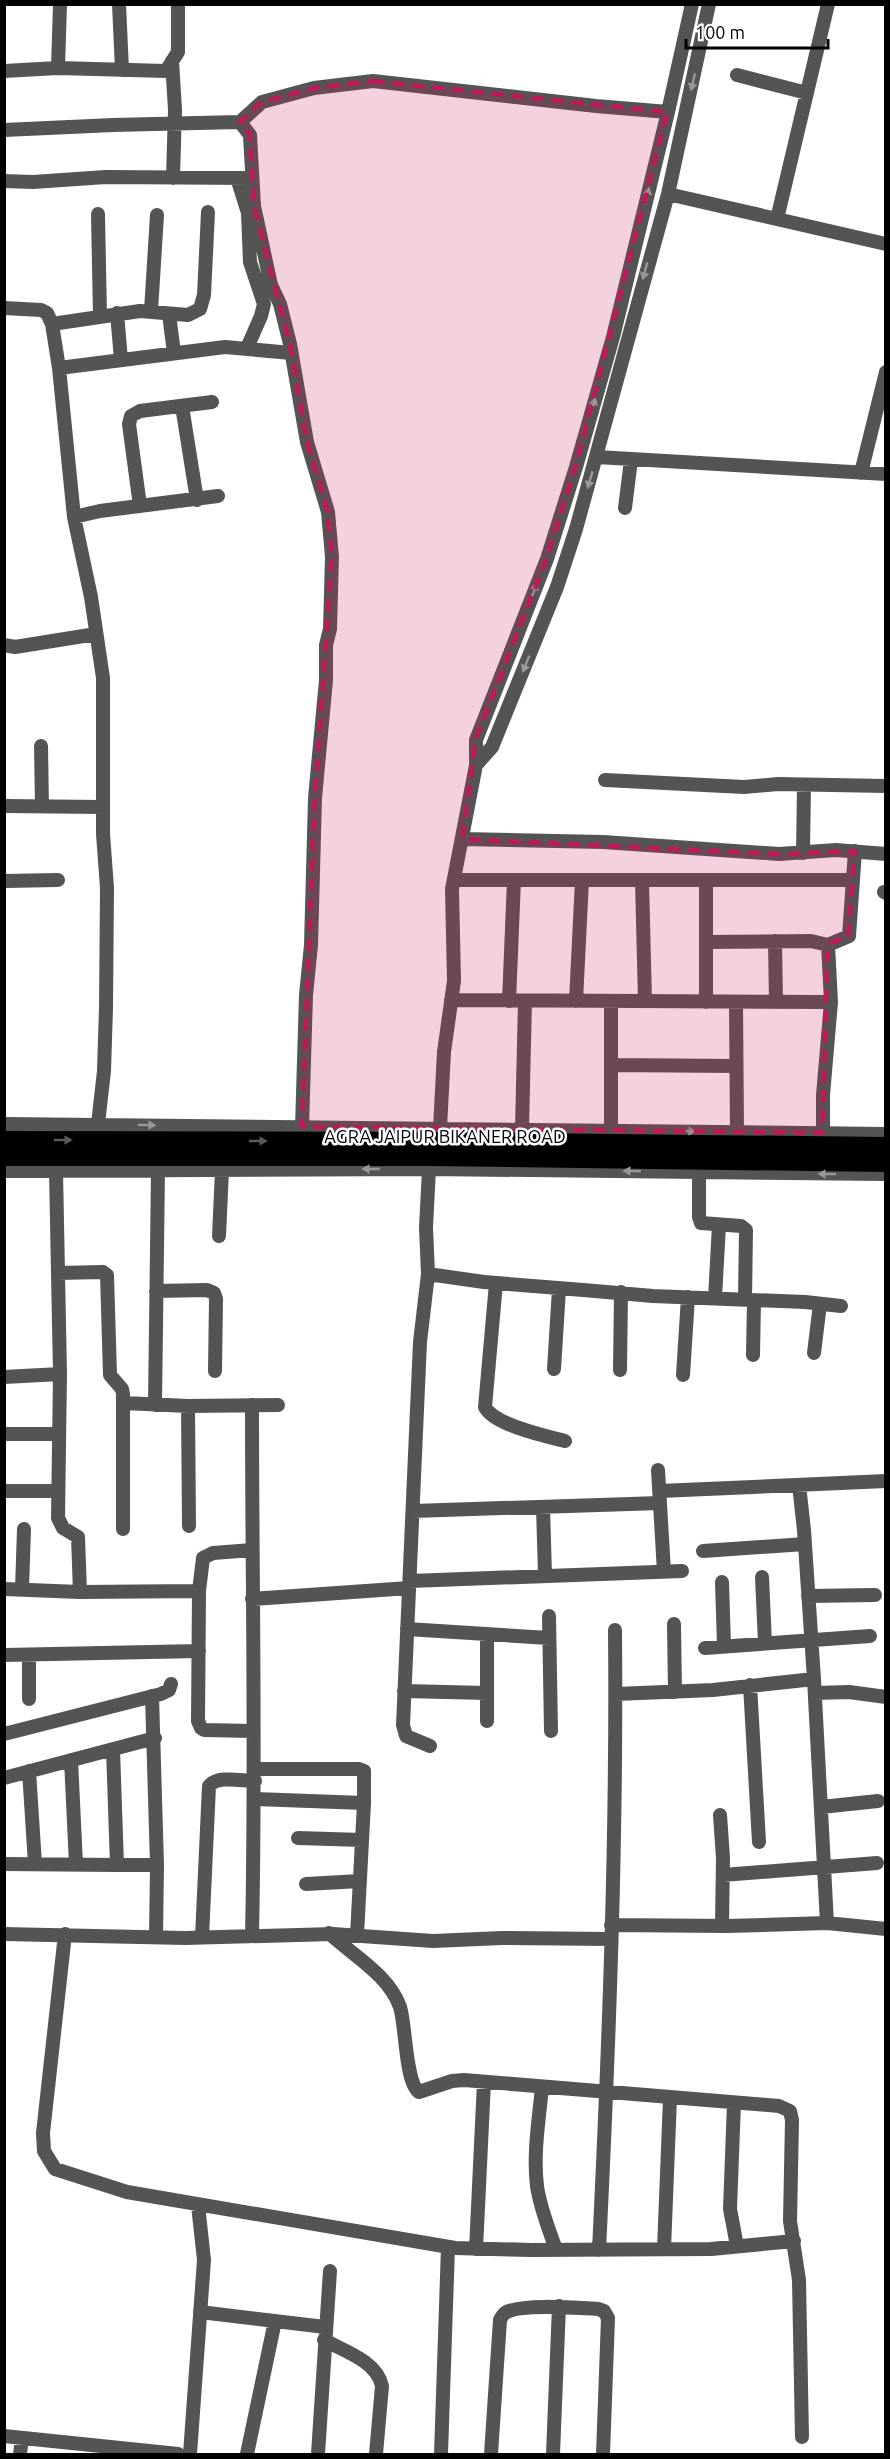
<svg xmlns="http://www.w3.org/2000/svg" width="890" height="2459" viewBox="0 0 890 2459" font-family="Ubuntu,sans-serif">
<style>
.lines{fill:none;stroke-linecap:round;stroke-linejoin:round}
.highway-casing{stroke:#dbdbdb;stroke-width:20}
.minor{stroke:#545454;stroke-width:14}
.highway{stroke:#000;stroke-width:18}
.oneway{fill:#989898}
.oneway2{fill:#595959}
.marked{fill:#c2185b;fill-opacity:0.2;stroke:#c2185b;stroke-width:4.5;stroke-dasharray:12 8;stroke-linejoin:round}
.labels{text-anchor:middle;stroke-width:5;stroke-linejoin:round;paint-order:stroke}
.street-label{font-size:18px;fill:#000;stroke:#fff}
</style>
<rect width="100%" height="100%" fill="#fff"/>
<g class="lines">
<defs>
<path id="highway" d="M4 1140 440 1141 886 1146
M4 1157H430L886 1163"/>
</defs>
<use href="#highway" class="highway-casing"/>
<path class="minor" d="M119 4 122 70
M172 61 175 110 173 178
M58 68 60 4
M4 71 58 68 166 71 178 52V4
M737 75 807 93
M240 122 250 135 254 206 271 285 280 304 290 344 307 442 328 512 332 557 330 629 326 645V680L315 798 311 945 306 995 302 1127
M4 130 113 125 240 122 262 102 314 88 373 81 596 106 668 112
M237 178 248 213 250 262 264 304 261 316 247 348
M4 181 33 182 106 177 251 178
M668 194 886 244
M98 214 100 316
M777 219 828 4
M4 308 41 310 47 313 52 324 59 368 74 517 91 597 103 678V834L107 888 106 1008 104 1071 98 1124
M151 311 157 215
M117 313 121 360
M169 314 174 353
M52 324 140 311 188 315 200 309 204 295 208 212
M59 368 225 347 291 353
M182 406 197 500
M597 457 886 474
M861 473 886 372
M140 506 129 424 131 416 140 411 212 402
M625 508 631 460
M74 517 100 511 218 496
M4 645 15 647 96 634
M41 746 42 806
M476 765 492 747 557 587 576 529 668 194 709 4
M605 780 744 787 778 784 886 786
M4 806 103 807
M463 839 603 842 779 854 836 850 886 854
M803 853 804 785
M454 880H853
M4 881 58 880
M642 881 645 1001
M706 881V1002
M884 892 886 893
M775 941 776 1002
M707 942 811 941 828 945
M451 1000 831 1002
M509 1001 514 880
M576 1001 582 880
M736 1002 737 1132
M611 1065 736 1066
M4 1124 886 1134
M440 1128 444 1052 454 981 452 889 476 765V740L547 559 576 467 613 337 668 112 692 4
M522 1129 525 1001
M611 1130V1001
M823 1133V1095L831 1002 828 945 849 936 855 851
M429 1169 426 1227 428 1274 420 1342 403 1725 406 1736 430 1746
M4 1171 429 1169 886 1174
M56 1171 60 1374 58 1518 63 1528 78 1537 80 1592
M699 1172V1217L701 1223 741 1226 746 1230 745 1300
M219 1236 222 1170
M58 1273 103 1272 107 1275 110 1375 122 1389 123 1394V1529
M428 1274 484 1282 583 1290 653 1296 805 1302 841 1306
M496 1283 485 1407C494 1425 545 1436 565 1441
M156 1291 207 1290 214 1293 216 1299 215 1371
M715 1298 719 1225
M814 1353 820 1304
M753 1355 754 1300
M554 1369 559 1289
M620 1370 621 1292
M683 1375 688 1297
M4 1377 60 1374
M124 1403 188 1406 278 1405
M155 1405 158 1170
M188 1406 189 1526
M4 1434H59
M658 1470 664 1572
M799 1485 804 1530 814 1679 827 1923
M4 1491H58
M660 1491 886 1481
M543 1507 545 1575
M413 1511 660 1503
M252 1550 213 1553 203 1558 199 1591 198 1721 201 1728 204 1730 253 1731
M703 1551 805 1544
M762 1577 765 1643
M410 1581 682 1571
M722 1582 724 1646
M4 1589 80 1592 199 1591
M22 1589 24 1529
M808 1596 875 1595
M252 1599 409 1588
M549 1616 551 1731
M674 1624 675 1692
M407 1629 549 1638
M487 1634V1721
M705 1648 870 1636
M4 1655 199 1651
M750 1685 759 1842
M404 1691 487 1693
M815 1693 849 1692 886 1697
M616 1694 713 1690 814 1679
M152 1696 157 1865
M29 1699V1655
M4 1734 161 1694 169 1690 171 1684
M113 1749 117 1865H157L156 1937
M71 1760 76 1864
M255 1769H359L364 1771V1803L357 1935
M29 1771 35 1864
M4 1778 155 1738
M255 1799 364 1803
M821 1807 878 1801
M720 1815 723 1858 722 1926
M298 1838 362 1840
M4 1864 117 1865
M723 1875 877 1863
M306 1884 360 1881
M611 1925 727 1926 827 1923 886 1929
M329 1933C352 1955 389 1975 400 2007 406 2025 405 2082 419 2092L452 2081 464 2080 779 2106 790 2111 792 2120 790 2221 799 2280 802 2437
M4 1934 185 1938 333 1934 433 1941 502 1938 610 1939
M65 1934 43 2133 44 2151 55 2169 127 2192 455 2248 532 2250 711 2249 794 2241
M252 1935C256 1758 252 1582 252 1405
M202 1937 209 1786C218 1775 241 1781 255 1781
M542 2087C539 2119 533 2154 537 2186 540 2208 549 2229 556 2250
M734 2103 730 2209 737 2246
M476 2249 484 2082
M664 2249 670 2098
M599 2250C609 2044 617 1837 615 1630
M200 2312 325 2327
M324 2340C344 2351 377 2361 382 2386L376 2454
M4 2436 178 2454
M20 2454 22 2438
M190 2454 204 2260 198 2205
M247 2454 275 2321
M318 2454 330 2271
M441 2454 448 2247
M491 2454 500 2320C501 2318 503 2314 505 2313 519 2303 580 2308 598 2309L604 2311 608 2318 603 2454
M553 2454 559 2306"/>
<use href="#highway" class="highway"/>
</g>
<defs><path id="oneway-solid" d="M-6-.8H1V-3.2L6.5 0L1 3.2V.8H-6Z" transform="scale(1.5)"/></defs>
<g class="oneway">
<use href="#oneway-solid" transform="translate(693 82) rotate(103)"/>
<use href="#oneway-solid" transform="translate(647 196) rotate(-76)"/>
<use href="#oneway-solid" transform="translate(645 271) rotate(105)"/>
<use href="#oneway-solid" transform="translate(593 406) rotate(-74)"/>
<use href="#oneway-solid" transform="translate(590 480) rotate(106)"/>
<use href="#oneway-solid" transform="translate(534 591) rotate(-69)"/>
<use href="#oneway-solid" transform="translate(526 664) rotate(112)"/>
<use href="#oneway-solid" transform="translate(147 1125) rotate(1)"/>
<use href="#oneway-solid" transform="translate(687 1131) rotate(1)"/>
<use href="#oneway-solid" transform="translate(371 1169) rotate(180)"/>
<use href="#oneway-solid" transform="translate(632 1171) rotate(-179)"/>
<use href="#oneway-solid" transform="translate(827 1174) rotate(-179)"/>
</g>
<g class="oneway2">
<use href="#oneway-solid" transform="translate(63 1140)"/>
<use href="#oneway-solid" transform="translate(258 1141)"/>
</g>
<path class="marked" d="M373 81 668 112 576 467 547 559 476 740 463 839 779 854 855 851 849 936 828 945 823 1133 302 1127 315 798 332 557 328 512 307 442 290 344 254 206 250 135 240 122 262 102 314 88Z"/>
<g class="labels">
<g class="street-label">
<text x="445" y="1143">AGRA JAIPUR BIKANER ROAD</text>
</g>
</g>
<rect width="890" height="2459" fill="none" stroke="#000000" stroke-width="12"/>
<path d="M686 39v9h142v-9" fill="none" stroke="#000000" stroke-width="3"/>
<text x="695" y="39" font-size="18" fill="#000000" stroke="#ffffff" stroke-width="4.5" paint-order="stroke">100 m</text>
</svg>
